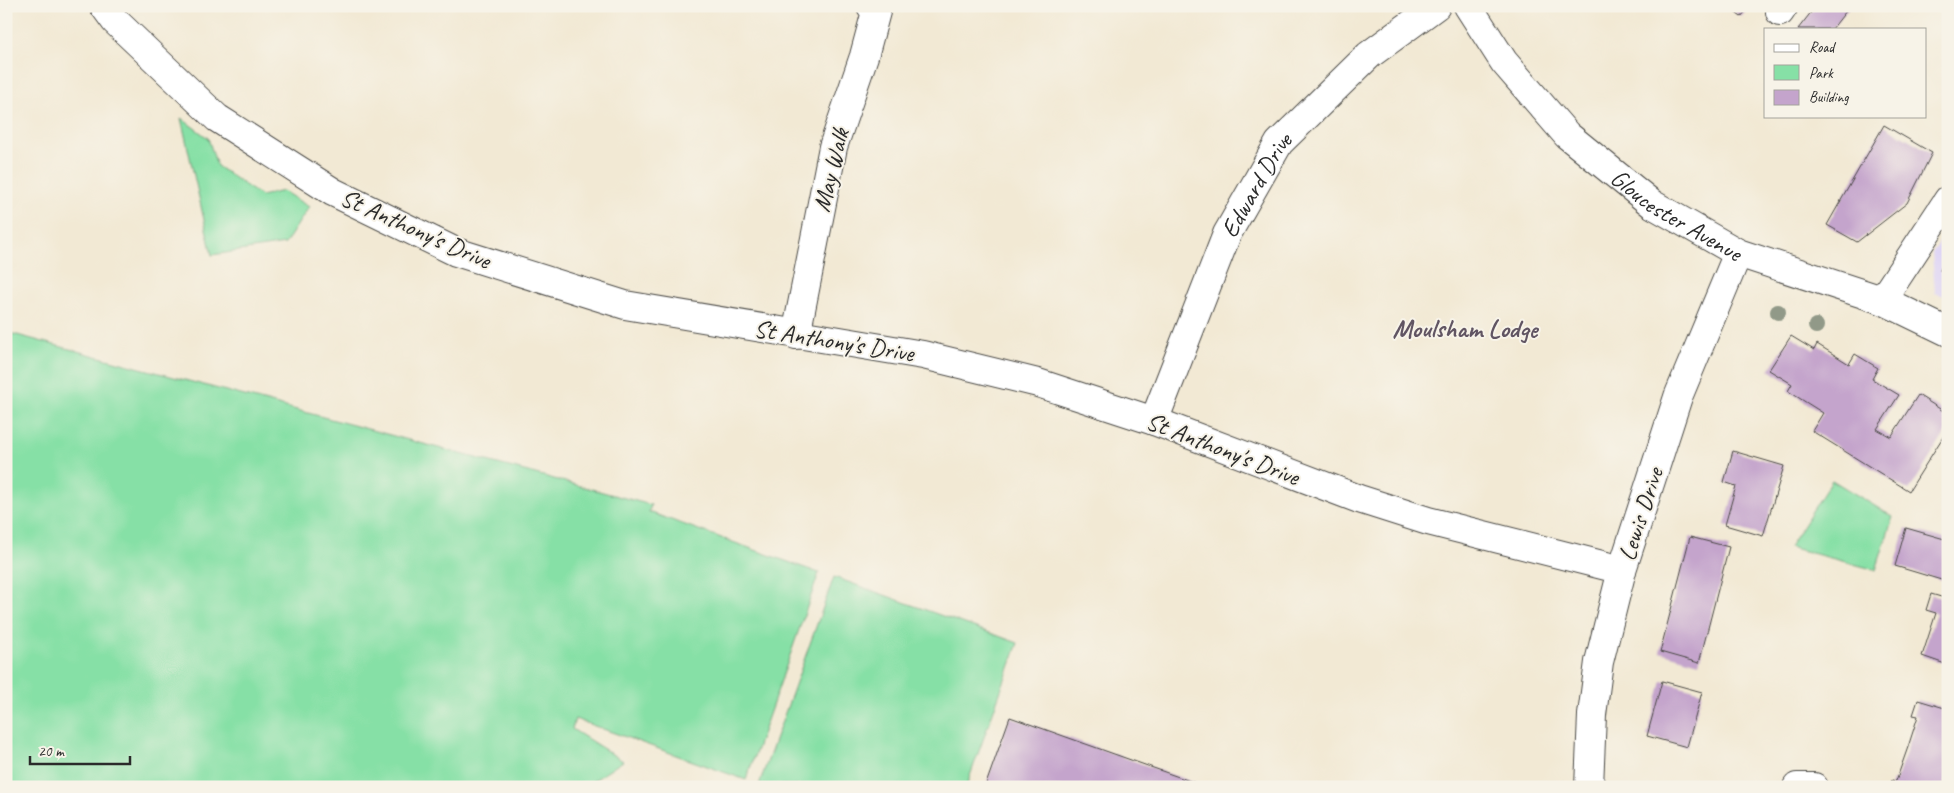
<svg xmlns="http://www.w3.org/2000/svg" width="1954" height="793" viewBox="0 0 1954 793" font-family="Caveat,sans-serif">
<style>
.built{fill:#dfd5f5}
.green{fill:#86e0a6;stroke:#588668}
.building{fill:#c4a4cc}
.lines{fill:none;stroke-linecap:round;stroke-linejoin:round}
.minor-casing{stroke:#494844;stroke-width:30}
.path{stroke:#494844;stroke-width:3;stroke-dasharray:4 4;stroke-linecap:butt}
.minor{stroke:#fff;stroke-width:28}
.tree{fill:#919988}
.labels{text-anchor:middle;stroke-width:4;stroke-linejoin:round;paint-order:stroke}
.street-label{font-size:25px;fill:#2b2b2b;stroke:#f7f3e8}
.neighbourhood-label{font-size:26px;font-weight:bold;fill:#615563;stroke:#f7f3e8}
</style>
<rect width="100%" height="100%" fill="#f7f3e8"/>
<filter id="ink" filterUnits="userSpaceOnUse"><feTurbulence type="fractalNoise" baseFrequency=".02" numOctaves="2"/><feDisplacementMap in="SourceGraphic" scale="10" xChannelSelector="R" yChannelSelector="G"/><feConvolveMatrix kernelMatrix="1 2 1 2 8 2 1 2 1" color-interpolation-filters="sRGB"/></filter>
<filter id="wash" filterUnits="userSpaceOnUse"><feTurbulence type="fractalNoise" baseFrequency=".0096" numOctaves="4" result="noise"/><feDisplacementMap in="SourceGraphic" scale="20" xChannelSelector="R" yChannelSelector="G"/><feGaussianBlur stdDeviation="1.12" result="paint"/><feColorMatrix in="noise" values="0 0 0 0 0 0 0 0 0 0 0 0 0 0 0 0 0 1.4 0 .05"/><feComposite in="paint" operator="in"/></filter>
<g filter="url(#wash)">
<rect width="100%" height="100%" fill="#f2e9d4"/>
<path class="built" d="M1948 230V297L1935 293 1932 253Z"/>
<path class="green" d="M181 118 208 138 217 166 261 196 283 191 309 207 285 244 212 255Z
M6 332 651 505 649 512 819 573 746 780 575 719 572 729 623 761 584 787H6Z
M1832 480 1893 517 1876 570 1789 547Z
M834 577 1018 643 966 787 759 785Z"/>
<g id="blocks">
<path class="building" d="M1727 6H1750L1741 17Z
M1816 6H1850L1832 29H1798Z
M1884 125 1932 153 1907 203 1857 242 1827 225Z
M1947 253H1948V266L1944 264Z
M1791 336 1814 350 1817 344 1849 364 1855 354 1878 368 1872 379 1899 395 1877 429 1891 437 1918 395 1948 414V429L1909 491 1812 431 1823 413 1788 391 1792 384 1769 370Z
M1733 451 1784 466 1763 536 1725 525 1736 486 1724 482Z
M1906 528 1948 540V582L1895 566Z
M1690 537 1729 547 1699 663 1660 652Z
M1931 594 1948 599V665L1922 656 1936 613 1926 610Z
M1662 681 1702 692 1687 747 1647 736Z
M1918 700 1948 709V772L1943 787H1890L1892 780 1896 781 1908 747 1918 716 1913 715Z
M1010 717 1204 786V787H985Z"/>
</g>
</g>
<g filter="url(#ink)">
<use href="#blocks" fill-opacity="0" stroke="#494844" stroke-width="1"/>
<g class="lines">
<defs>
<g id="minor">
<path d="M104 6 115 21 217 118 333 192 456 252 625 305 923 355 1038 383 1154 421 1359 499 1428 521 1622 570"/>
<path id="s1" d="M1468 6 1504 62 1567 135 1652 204 1738 253 1882 300 1948 332"/>
<path d="M1780 12 1784 6"/>
<path d="M1882 300 1948 200"/>
<path d="M796 335 833 147 864 56 877 8 871 6"/>
<path id="s2" d="M1154 421 1227 234 1279 143 1369 55 1436 6"/>
<path d="M1589 787 1592 715 1599 662 1622 570 1678 397 1738 253"/>
<path d="M1797 787H1814"/>
</g>
</defs>
<use href="#minor" class="minor-casing"/>
<path class="path" d="M1940 269 1948 272"/>
<use href="#minor" class="minor"/>
</g>
<g class="tree">
<circle cx="1778" cy="312" r="8"/>
<circle cx="1816" cy="326" r="8"/>
</g>
</g>
<g class="labels">
<g class="street-label">
<text transform="translate(830 170) rotate(-76)" y="9">May Walk</text>
<text dy="9" stroke="none"><textPath href="#s2" startOffset="258">Edward Drive</textPath></text>
<text dy="9" stroke="none"><textPath href="#s1" startOffset="299">Gloucester Avenue</textPath></text>
<text transform="translate(416 228) rotate(24)" y="9">St Anthony's Drive</text>
<text transform="translate(834 340) rotate(9)" y="9">St Anthony's Drive</text>
<text transform="translate(1223 448) rotate(21)" y="9">St Anthony's Drive</text>
<text transform="translate(1640 514) rotate(-72)" y="9">Lewis Drive</text>
</g>
<g class="neighbourhood-label">
<text x="1465" y="337">Moulsham Lodge</text>
</g>
</g>
<rect width="1954" height="793" fill="none" stroke="#f7f3e8" stroke-width="25"/>
<rect x="1764" y="28" width="162" height="90" fill="#f7f3e8" stroke="#a5a39c"/>
<rect x="1774" y="44" width="25" height="8" fill="#ffffff" stroke="#a5a39c"/>
<text x="1809" y="52" font-size="15" fill="#2b2b2b">Road</text>
<rect x="1774" y="65" width="25" height="15" fill="#86e0a6" stroke="#a5a39c"/>
<text x="1809" y="78" font-size="15" fill="#2b2b2b">Park</text>
<rect x="1774" y="90" width="25" height="15" fill="#c4a4cc" stroke="#a5a39c"/>
<text x="1809" y="102" font-size="15" fill="#2b2b2b">Building</text>
<path d="M30 756v8h100v-8" fill="none" stroke="#2b2b2b" stroke-width="2.5"/>
<text x="38" y="756" font-size="15" fill="#2b2b2b" stroke="#f7f3e8" stroke-width="4" paint-order="stroke">20 m</text>
</svg>
